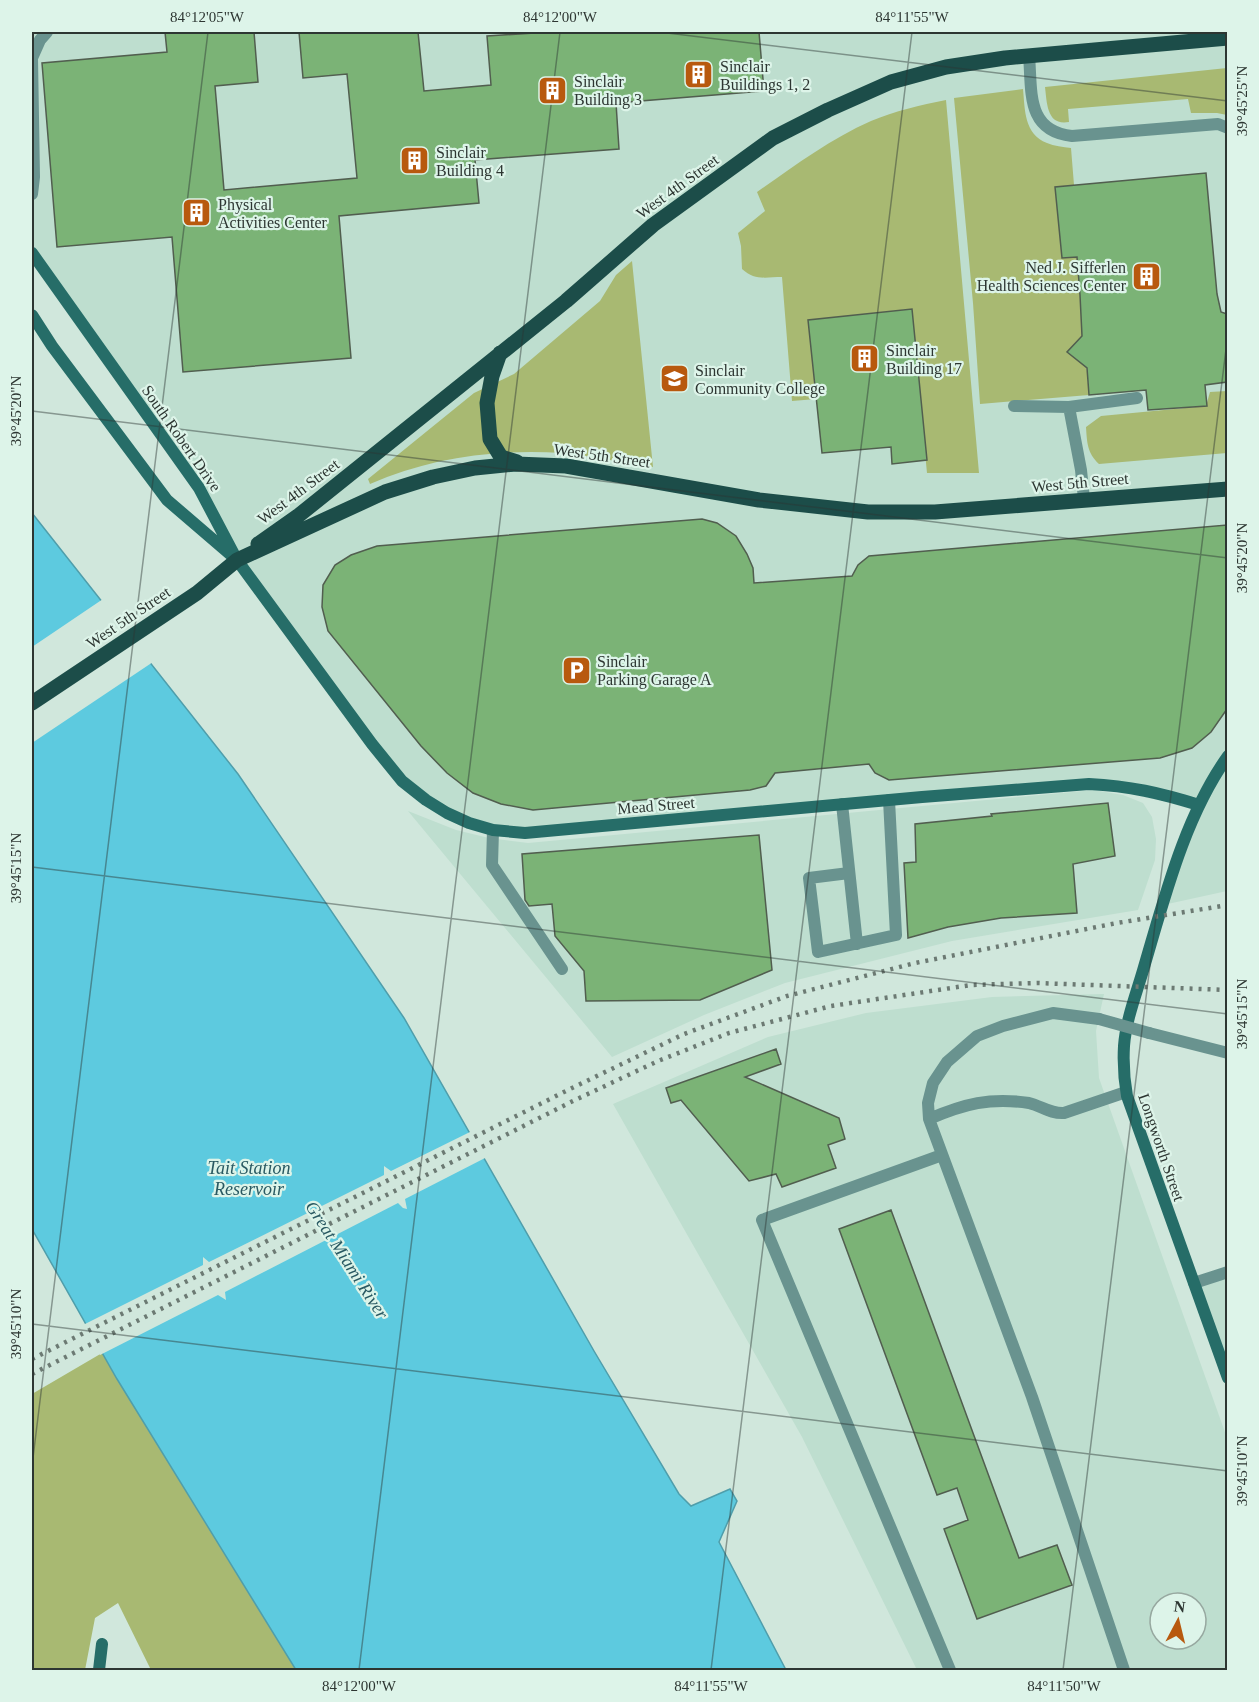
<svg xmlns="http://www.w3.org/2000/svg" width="1259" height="1702" viewBox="0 0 1259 1702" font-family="Georgia,serif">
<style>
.built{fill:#bedecf;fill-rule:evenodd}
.green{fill:#a8b972}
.water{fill:#5dcadf;stroke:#4f9eab;stroke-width:1.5}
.pier{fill:#d0e7dc}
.building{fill:#7bb376;stroke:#515e4f;stroke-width:1.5}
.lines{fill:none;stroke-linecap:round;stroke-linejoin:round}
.lane{stroke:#69938f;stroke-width:12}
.street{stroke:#69938f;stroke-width:12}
.secondary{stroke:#266d68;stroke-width:12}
.primary{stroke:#1c4d49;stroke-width:15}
.rail{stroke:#6c7a73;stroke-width:4.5;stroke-dasharray:3 6;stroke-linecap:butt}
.lane-bridge{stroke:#69938f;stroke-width:12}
.ticks{fill:none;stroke:#2d3632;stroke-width:1.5;stroke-opacity:0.45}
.labels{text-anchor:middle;stroke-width:4.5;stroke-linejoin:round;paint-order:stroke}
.poi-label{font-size:16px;fill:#2d3632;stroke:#ddf4e9;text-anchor:start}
.street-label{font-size:16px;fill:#2d3632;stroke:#ddf4e9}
.water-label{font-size:18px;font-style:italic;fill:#295962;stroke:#ddf4e9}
.neatline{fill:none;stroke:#2d3632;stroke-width:2}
.ticks-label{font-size:15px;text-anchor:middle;fill:#2d3632}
</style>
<rect width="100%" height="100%" fill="#d0e7dc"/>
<path class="built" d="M32 32H1227V891L1163 905 1199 805 1115 785 525 833 469 823 402 781 275 611 199 488 32 253Z
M1094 790 1123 795 1143 803 1152 817 1156 839 1155 860 1138 910 952 941 785 983 704 1015 612 1057 408 811 456 830 489 838 528 843Z
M1104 994 1096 1031 1099 1078 1227 1438V1670H917L802 1437 613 1104 768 1037 866 1013 992 997ZM1160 1603H1196V1639H1160Z
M1227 1272V1378L1194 1283Z"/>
<path class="green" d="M1227 68V115L1217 113H1191L1188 99 1068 109 1069 122C1047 126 1047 104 1045 87Z
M1023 89C1025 110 1024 134 1047 143 1054 146 1063 147 1071 148L1074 185 1055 187 1062 258 1077 257 1089 395 980 404 973 303 954 98Z
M946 100 979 473H927L911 309 809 320 816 399 792 401 782 277C766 277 755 281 742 269L741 246 738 233 765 211 757 192C793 167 830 139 871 121 895 111 920 105 946 100Z
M632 261 653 467C623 463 593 456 563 453 495 449 432 457 370 484L368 479 474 393 514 374 600 301 616 275Z
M1227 391V453L1099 464C1087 453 1087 442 1086 427L1101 416 1206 406 1210 392Z
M102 1353 117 1379 296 1670H151L118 1603 95 1618 85 1670H32V1394Z"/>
<path class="water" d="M32 513 238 774 404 1018 594 1351 679 1494 691 1506 730 1489 737 1501 719 1542 786 1670H296L117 1379 32 1229Z"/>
<path class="pier" d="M103 599 153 662 32 743V647Z
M472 1131 487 1157 405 1199 407 1209 403 1208 398 1203 225 1292 226 1300 218 1295 100 1355 83 1325 203 1265V1257L209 1262 384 1175V1166L391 1171Z"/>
<path class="building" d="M165 32H254L258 82 215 86 224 190 357 178 347 74 303 78 299 32H418L424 91 491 85 487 36 550 32H759L764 91 616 103 619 149 475 160 479 203 339 216 351 358 183 372 172 237 57 247 42 63 167 52Z
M1206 173 1217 294 1221 312 1227 314V382L1205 385 1207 406 1148 410 1146 390 1089 395 1087 368 1067 352 1082 336 1080 295 1077 257 1062 258 1055 187Z
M912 309 927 460 892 464 891 447 822 453 808 320Z
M702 519 717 523 736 536 747 554 753 568 754 583 852 576 858 565 869 556 1227 525V709L1211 732 1192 748 1160 758 889 780 875 773 869 764 775 773 766 786 750 790 533 810 501 804 473 793 447 773 421 746 328 631 322 607 323 585 335 565 351 555 377 546Z
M1108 803 1115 856 1073 864 1077 913 1001 918 948 927 908 938 904 863 916 862 915 824 992 816 991 814Z
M759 835 772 970 700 1000 586 1001 584 971 555 936 552 904 529 906 525 900 522 854Z
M776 1049 781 1064 745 1077 839 1118 845 1139 828 1145 836 1168 782 1187 776 1174 749 1181 681 1100 671 1103 666 1088Z
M891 1210 1019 1558 1057 1545 1072 1585 977 1619 944 1529 968 1520 957 1488 937 1495 839 1229Z"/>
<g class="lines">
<path class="lane" d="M1029 55C1032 92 1026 131 1072 136L1218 124 1228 128
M32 194 34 177 32 58 40 40 47 32
M1014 406 1069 407 1081 470 1084 499
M1069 407 1137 398
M842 804 857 944
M493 830 492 865 562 969
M849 873 809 878 818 952 896 935 889 800
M1099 1019 1053 1013 1003 1026 977 1036 947 1062 933 1083 928 1103 929 1119 1032 1397 1124 1670
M1149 1033 1228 1053
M929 1119C964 1104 990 1097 1029 1103 1041 1106 1051 1114 1064 1113L1126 1092
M942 1155 762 1220 950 1670"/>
<path class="street" d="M1194 1283 1228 1272"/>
<path class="secondary" d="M32 253 199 488 237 560 372 744 402 781 426 800 447 813 469 823 493 830 525 833 922 797 1089 784C1130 786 1160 793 1199 805
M32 315 52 346 167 500 231 555
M1228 756C1185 816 1165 896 1144 967 1137 992 1126 1019 1124 1046 1123 1063 1124 1079 1127 1096L1228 1378
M99 1670 102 1644"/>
<path class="primary" d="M500 353 492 376 487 403 490 439 501 457 517 462
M258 544 298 516 566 301 653 225 773 138 828 110 891 82 946 67 1005 58 1228 38
M32 703 197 593 237 560 385 492 433 477 475 468 516 464 566 466 759 500 868 512H935L1228 489"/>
<path class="rail" d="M32 1359 570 1089 684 1034 787 996 915 963 1117 923 1228 905
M32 1374 573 1101 658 1061 729 1033 831 1006 971 985 1037 983 1228 990"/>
<path class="lane-bridge" d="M1099 1019 1149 1033"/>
</g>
<path class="ticks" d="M659 32 1228 101M32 411 1228 558M32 867 1228 1014M32 1324 1228 1471M32 1466 208 32M359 1670 560 32M711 1670 912 32M1063 1670 1228 333"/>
<defs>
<symbol id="building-square" viewBox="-11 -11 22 22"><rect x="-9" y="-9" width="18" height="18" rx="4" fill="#b8590e" stroke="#ddf4e9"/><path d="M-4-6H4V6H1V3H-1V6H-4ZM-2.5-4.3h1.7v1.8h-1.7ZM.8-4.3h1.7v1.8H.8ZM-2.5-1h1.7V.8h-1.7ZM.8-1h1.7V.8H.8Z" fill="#fff"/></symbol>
<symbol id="university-square" viewBox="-11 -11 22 22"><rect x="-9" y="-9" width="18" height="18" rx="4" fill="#b8590e" stroke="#ddf4e9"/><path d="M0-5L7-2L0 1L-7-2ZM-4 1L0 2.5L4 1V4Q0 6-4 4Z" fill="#fff"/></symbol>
<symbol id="parking-square" viewBox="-11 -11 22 22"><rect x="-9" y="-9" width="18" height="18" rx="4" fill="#b8590e" stroke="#ddf4e9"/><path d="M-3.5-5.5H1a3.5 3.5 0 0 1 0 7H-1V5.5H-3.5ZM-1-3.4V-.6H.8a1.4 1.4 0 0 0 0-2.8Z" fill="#fff"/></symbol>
</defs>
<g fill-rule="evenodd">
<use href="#building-square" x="682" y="58" width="33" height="33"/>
<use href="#building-square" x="536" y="74" width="33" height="33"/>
<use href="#building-square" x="398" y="144" width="33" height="33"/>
<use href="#building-square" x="180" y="196" width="33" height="33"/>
<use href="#building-square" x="1130" y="260" width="33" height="33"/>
<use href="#building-square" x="848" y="342" width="33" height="33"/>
<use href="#university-square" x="658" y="362" width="33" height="33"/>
<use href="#parking-square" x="560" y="654" width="33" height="33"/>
</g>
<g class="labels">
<g class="poi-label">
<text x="720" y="72">Sinclair<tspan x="720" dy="18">Buildings 1, 2</tspan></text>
<text x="574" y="87">Sinclair<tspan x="574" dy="18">Building 3</tspan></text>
<text x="436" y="158">Sinclair<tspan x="436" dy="18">Building 4</tspan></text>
<text x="218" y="210">Physical<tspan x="218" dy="18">Activities Center</tspan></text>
<text x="1126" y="273" text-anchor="end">Ned J. Sifferlen<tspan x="1126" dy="18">Health Sciences Center</tspan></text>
<text x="886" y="356">Sinclair<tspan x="886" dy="18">Building 17</tspan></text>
<text x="695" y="376">Sinclair<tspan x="695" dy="18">Community College</tspan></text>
<text x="597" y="667">Sinclair<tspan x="597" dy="18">Parking Garage A</tspan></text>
</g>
<g class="street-label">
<text transform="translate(677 186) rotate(-36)" y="6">West 4th Street</text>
<text transform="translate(182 438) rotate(55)" y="6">South Robert Drive</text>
<text transform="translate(602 455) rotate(8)" y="6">West 5th Street</text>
<text transform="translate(1080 482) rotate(-5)" y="6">West 5th Street</text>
<text transform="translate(298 491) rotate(-37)" y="6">West 4th Street</text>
<text transform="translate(128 617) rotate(-34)" y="6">West 5th Street</text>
<text transform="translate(656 805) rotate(-5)" y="6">Mead Street</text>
<text transform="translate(1162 1147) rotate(71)" y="6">Longworth Street</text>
</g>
<g class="water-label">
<text x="249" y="1174">Tait Station<tspan x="249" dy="21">Reservoir</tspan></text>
<text transform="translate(347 1260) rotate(57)" y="6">Great Miami River</text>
</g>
</g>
<rect width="1259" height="1702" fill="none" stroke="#ddf4e9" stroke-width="66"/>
<g transform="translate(1178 1621) rotate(7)"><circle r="28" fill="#ddf4e9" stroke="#97a8a0" stroke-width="1.5"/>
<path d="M0-4.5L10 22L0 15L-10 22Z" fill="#b8590e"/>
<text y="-9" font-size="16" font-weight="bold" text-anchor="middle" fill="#2d3632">N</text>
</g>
<rect x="33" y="33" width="1193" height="1636" class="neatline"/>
<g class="ticks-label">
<text x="207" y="22">84°12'05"W</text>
<text x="560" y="22">84°12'00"W</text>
<text x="912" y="22">84°11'55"W</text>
<text transform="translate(1242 101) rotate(-90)" y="5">39°45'25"N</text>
<text transform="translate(16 411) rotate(-90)" y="5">39°45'20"N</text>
<text transform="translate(1242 558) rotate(-90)" y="5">39°45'20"N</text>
<text transform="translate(16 868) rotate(-90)" y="5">39°45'15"N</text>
<text transform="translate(1242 1014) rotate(-90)" y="5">39°45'15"N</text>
<text transform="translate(16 1324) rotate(-90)" y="5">39°45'10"N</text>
<text transform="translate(1242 1471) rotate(-90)" y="5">39°45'10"N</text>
<text x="359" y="1691">84°12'00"W</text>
<text x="711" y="1691">84°11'55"W</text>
<text x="1064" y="1691">84°11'50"W</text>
</g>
</svg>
